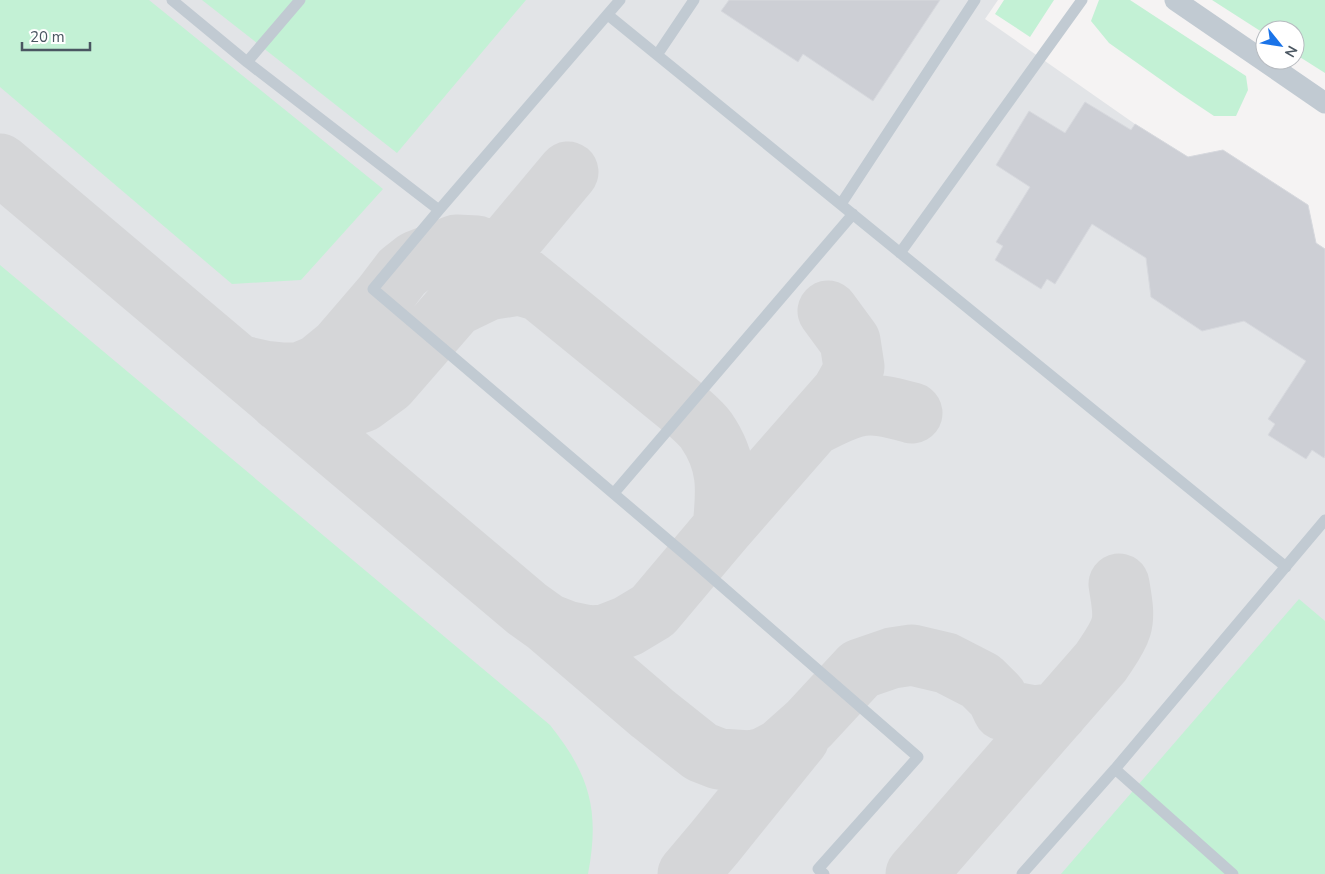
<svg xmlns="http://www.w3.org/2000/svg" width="1325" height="874" viewBox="0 0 1325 874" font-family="'Nunito Sans',sans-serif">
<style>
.airport{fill:#e2e4e7}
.green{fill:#c3f1d5}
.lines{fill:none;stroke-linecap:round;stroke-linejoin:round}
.taxiway{stroke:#d5d6d8;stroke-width:61}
.building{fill:#cdcfd5;stroke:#d7d9de}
.service{stroke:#c1cad2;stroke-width:11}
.minor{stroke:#c1cad2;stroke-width:21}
</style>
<rect width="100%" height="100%" fill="#f5f3f3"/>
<path class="airport" d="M0 0H998L985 19 1135 124 1188 157 1223 150 1308 205 1316 243 1325 249V874H0Z"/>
<path class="green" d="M0 0H149L383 189 301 280 232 284 0 87Z
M202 0H526L397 153Z
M1004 0H1054L1030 37 995 14Z
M1099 0H1130L1246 76 1248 90 1236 116H1214L1181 94 1109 43 1091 21Z
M1212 0H1325V73L1295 54V30H1265V34Z
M0 265 550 725C590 775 600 811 588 874H0Z
M1299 599 1325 621V874H1061Z"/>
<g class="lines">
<path class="taxiway" d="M0 164 527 609 548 624 566 631 590 636 605 635 628 626 653 611 723 528 842 392 851 376 854 367 850 341 828 311
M471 288 568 172
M238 365 264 371 283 373H299L318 365 340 347 383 297 402 272 416 261 456 245 477 246 497 256 540 291
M280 401 296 408 314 412 332 411 347 407 362 402 388 383 455 306 488 290 519 285 540 291 686 410C692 416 700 422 706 430 729 463 727 490 723 528
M812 426C826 419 840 411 855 407 874 402 894 408 912 413
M548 624 652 713 701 752 719 759 750 761 764 758 781 749 809 724 860 669 892 658 912 655 946 663 981 681 997 697 1003 710 1034 716 1057 713 1049 714
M688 874 715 842 799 738
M916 874 1101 662C1108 651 1117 640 1121 627 1125 614 1121 598 1119 584"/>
</g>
<path class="building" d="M729 0H940L873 101 803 54 798 62 721 11Z
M1085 102 1131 130 1135 124 1188 157 1223 150 1308 205 1316 243 1325 249V456L1324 458 1312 450 1306 459 1268 435 1275 424 1268 419 1306 361 1244 321 1202 331 1151 297 1146 258 1092 224 1055 284 1047 279 1041 289 995 260 1003 246 996 242 1030 187 996 165 1029 111 1065 133Z"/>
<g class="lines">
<path class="service" d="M172 0 247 62 439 210
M620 0 439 210 373 289 694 562 918 757 818 869 824 874
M608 15 1286 567
M657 55 694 0
M247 62 300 0
M841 204 975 0
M900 253 1082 0
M614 493 853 214
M1115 769 1325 520
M1022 874 1115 769 1233 874"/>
<path class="minor" d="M1175 0 1325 103"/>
</g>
<g transform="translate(1280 45) rotate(120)"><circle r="24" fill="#ffffff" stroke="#b7bbc0"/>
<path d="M0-4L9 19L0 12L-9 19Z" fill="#1a73e8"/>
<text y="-8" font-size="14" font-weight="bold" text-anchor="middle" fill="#4a5661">N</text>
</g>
<path d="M22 42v8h68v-8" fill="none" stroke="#4a5661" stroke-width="2.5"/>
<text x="30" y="42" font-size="15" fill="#4a5661" stroke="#ffffff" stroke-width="4" paint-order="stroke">20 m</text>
</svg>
